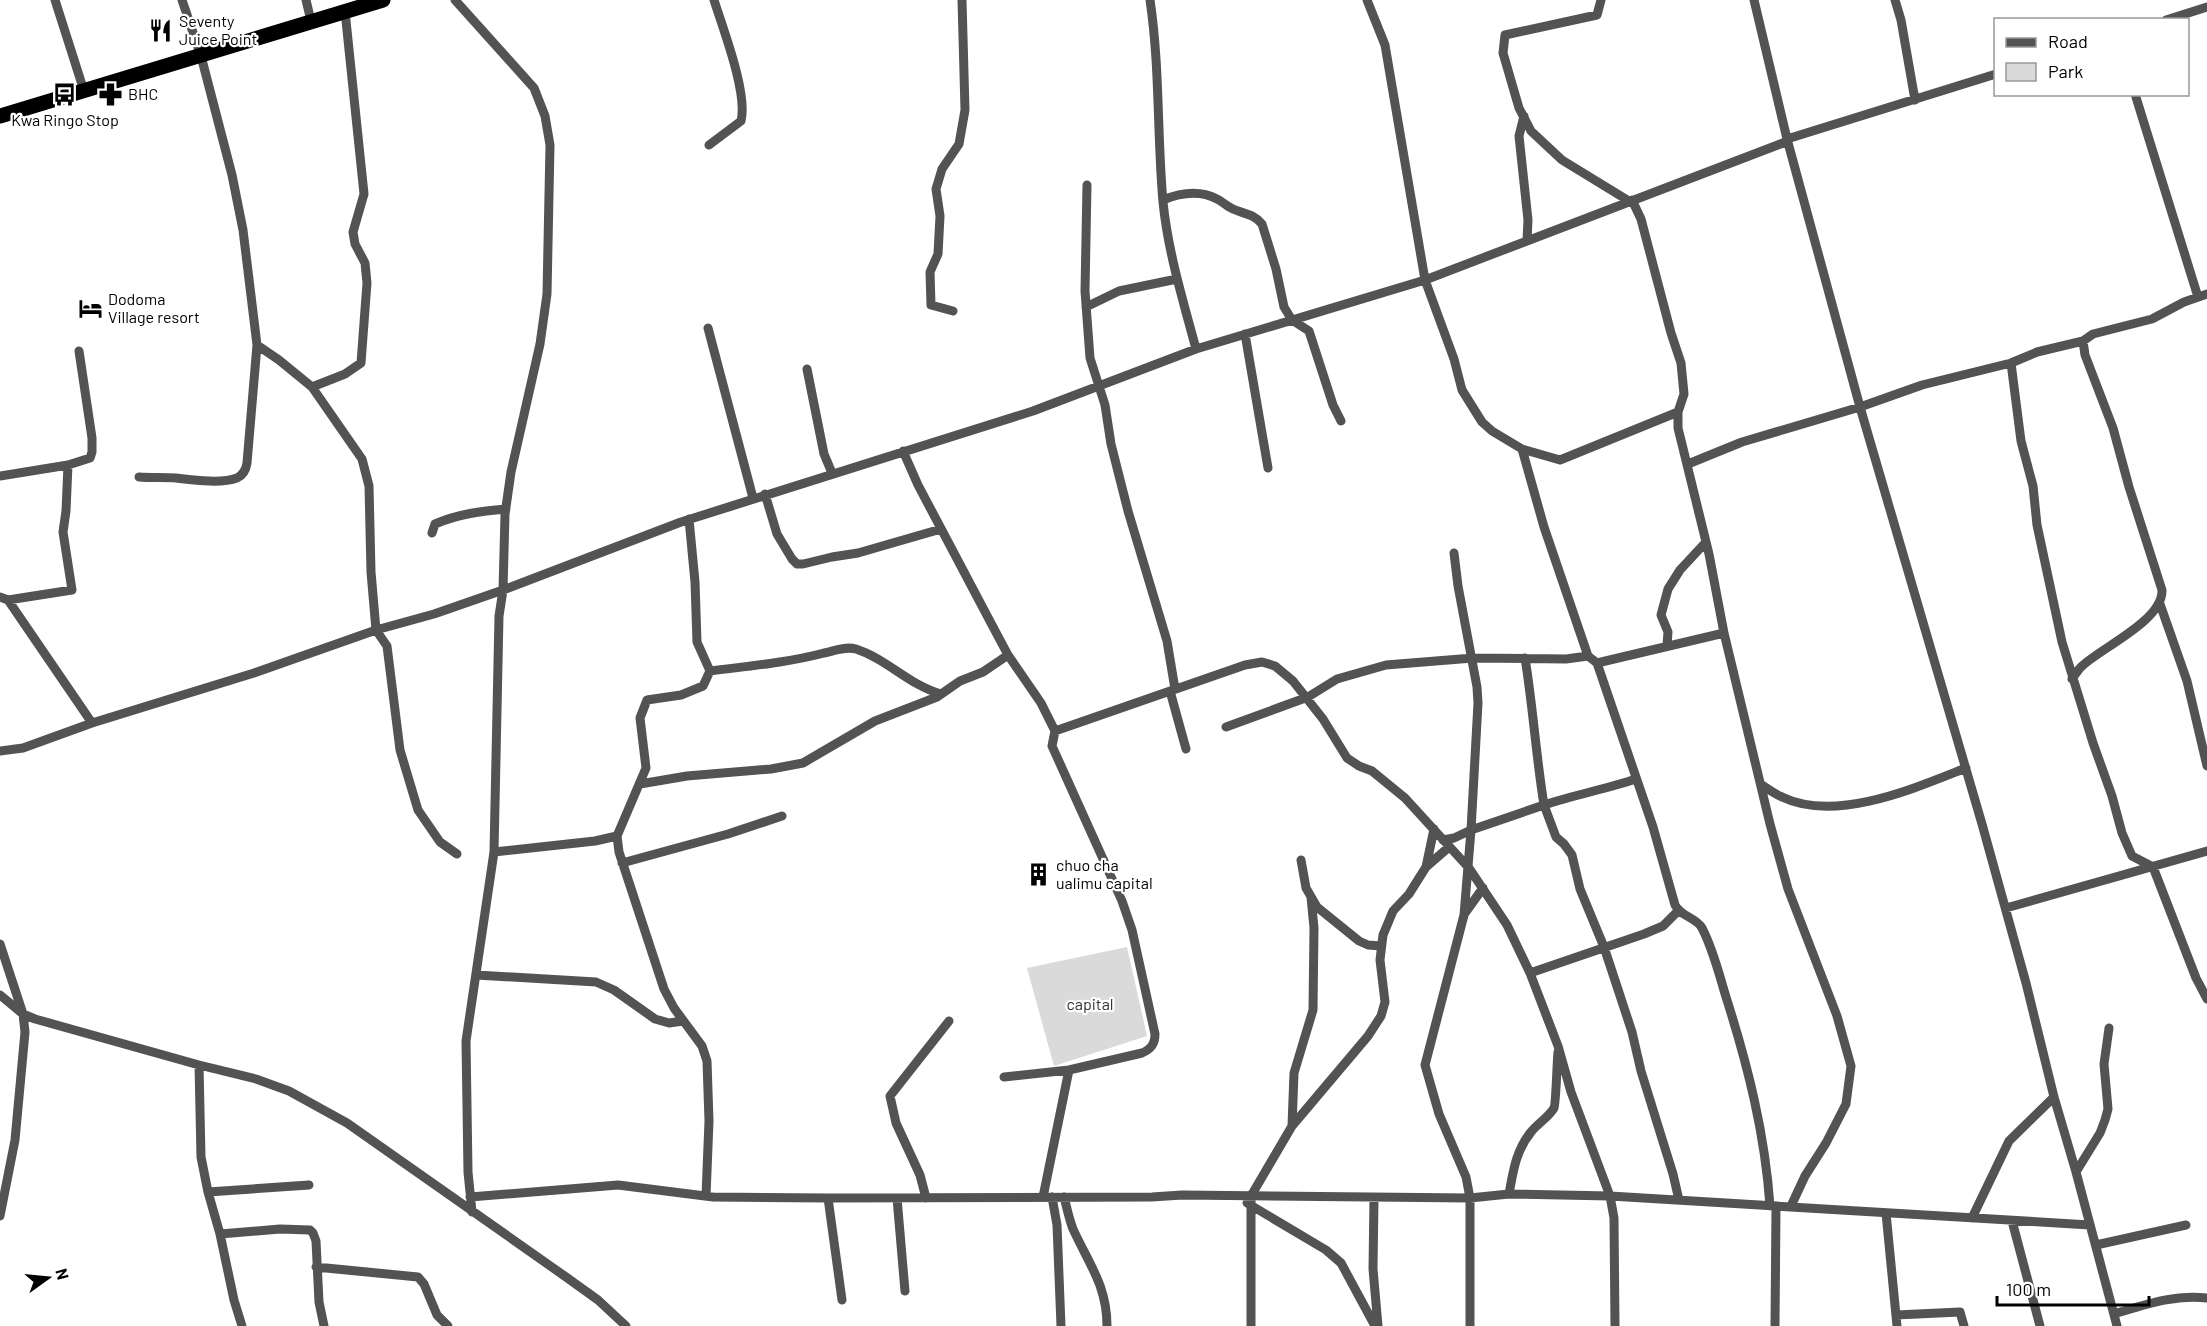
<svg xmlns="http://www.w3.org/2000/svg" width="2207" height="1326" viewBox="0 0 2207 1326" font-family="Barlow,sans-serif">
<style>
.green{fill:#dadada}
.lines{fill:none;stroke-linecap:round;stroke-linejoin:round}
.minor{stroke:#535353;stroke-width:9}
.trunk{stroke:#000;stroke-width:15}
.labels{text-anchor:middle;stroke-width:4.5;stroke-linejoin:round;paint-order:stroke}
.poi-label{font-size:16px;fill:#000;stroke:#fff;text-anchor:start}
.park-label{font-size:16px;fill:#313131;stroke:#fff}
</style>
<rect width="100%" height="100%" fill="#fff"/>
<path class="green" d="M1127 947 1147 1036 1054 1066 1027 968Z"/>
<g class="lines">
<path class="minor" d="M55 0 84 91
M306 0 311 21
M455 0 534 88 545 116 550 145 547 294 540 344 511 472 505 514 503 590 499 616 494 852 466 1041 468 1172 472 1212
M1150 0C1160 67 1157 135 1163 202 1168 252 1183 300 1196 349
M1367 0 1385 45 1425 280 1454 359 1462 390 1482 422 1492 431 1522 449 1560 460 1678 412
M1601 0 1597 15 1505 35 1503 53 1519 108 1531 131 1562 160 1629 201
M1754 0 1787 139 1860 407 1982 824 2026 983 2054 1097 2076 1172 2117 1326
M1895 0 1901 20 1915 100
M2166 20 2207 7
M2135 94 2198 297
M1524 116 1519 136 1528 220 1527 240
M1787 139 1996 74
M709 145 741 121C748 93 723 29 714 0
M1087 185 1085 291 1090 358 1105 405 1111 444 1128 511 1167 641 1175 689
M1163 200C1180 193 1200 190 1217 199 1223 202 1228 207 1233 209 1244 214 1254 214 1262 224L1276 269 1284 307 1292 320 1309 331 1333 405 1341 421
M1632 200 1641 219 1671 333 1681 363 1684 394 1678 412V428L1709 554 1724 633 1770 824 1788 889 1837 1016 1851 1066 1846 1104 1826 1143 1805 1176 1791 1206
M1086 307 1119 291 1177 279
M953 311 931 305 930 272 938 254 940 216 936 189 942 169 959 144 965 110 962 0
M708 328 753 498
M1245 334 1268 468
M257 345 279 360 312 387 362 459 369 486 371 572 376 630 387 646 400 750 418 810 440 842 457 854
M2011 363 2021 441 2033 486 2037 525 2062 642 2093 743 2112 796 2122 833 2132 856 2153 867 2196 978 2207 999
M807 369 824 454 832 473
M312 387 345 374 361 363 367 283 365 263 355 244 353 232 364 194 345 11
M1522 449 1544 527 1588 656 1597 663 1653 827 1675 905C1681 917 1696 917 1702 928 1713 949 1719 974 1726 997 1748 1066 1765 1134 1770 1206
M903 451 918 485 992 625 1008 655 1041 703 1055 731 1052 746 1122 901 1132 930 1155 1034C1155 1044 1151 1049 1142 1053L1069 1070 1004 1077
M1688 464 1742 442 1860 407 1922 385 2011 363 2037 352 2083 341 2093 334 2152 319 2184 302 2207 294
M0 476 68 465 90 458 92 452V438L79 351
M139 477C151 478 164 477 176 478 193 480 221 484 237 478 243 475 246 470 247 463L257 345 243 230 232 175 201 56 182 0
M765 494 777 534 792 559 797 564H803L832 557 858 553 941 529
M689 519 695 582 697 642 710 671C748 666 786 663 824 653 834 651 845 646 856 649 887 659 909 685 941 694
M432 533 435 524C458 514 482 511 506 509
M1454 553 1458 586 1477 687 1478 703 1471 830 1464 915 1425 1065 1439 1114 1466 1177 1470 1198V1326
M0 597 8 600 72 590 63 532 66 511 68 465
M8 600 92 723
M2160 604 2187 681 2207 766
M1667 645 1668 632 1661 615 1668 589 1680 570 1706 542
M1525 658C1533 707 1536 756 1544 805 1575 795 1605 789 1636 779
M1597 663 1724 633
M2072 679C2075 675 2078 670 2081 667 2100 648 2163 621 2162 590L2129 487 2113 428 2085 355 2083 341
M1170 691 1186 749
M1226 727 1308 697 1337 679 1386 665 1473 658 1566 659 1588 656
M1055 731 1245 665 1262 662 1275 666 1293 681 1323 719 1347 758 1359 766 1372 771 1405 798 1469 868 1507 925 1530 973 1558 1046 1571 1092 1610 1196 1614 1218 1615 1326
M0 751 23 748 92 723 254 673 376 630 434 614 503 590 681 522 1033 411 1196 349 1425 280 1788 141
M640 784 687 776 771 769 803 763 875 721 937 697 960 681 983 672 1008 655
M1762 785C1768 789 1775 794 1782 797 1836 823 1915 788 1966 768
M1443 840 1454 838 1471 830 1544 805 1556 837 1564 844 1572 855 1580 889 1604 947 1632 1032 1641 1071 1673 1174 1679 1200
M494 852 595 841 617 836
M1301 860 1306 888 1317 907 1359 941 1368 945 1381 946
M622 863 728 834 782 816
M1426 867 1449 847
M2006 908 2207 851
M1465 913 1483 888
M0 944 23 1014 25 1032 15 1140 0 1216
M1530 973 1644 934 1663 926 1678 911
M476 975 596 982 614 990 655 1019 669 1023 683 1021
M0 995 23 1014 35 1019 199 1065 256 1079 289 1091 347 1123 566 1277 598 1300 626 1326
M199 1065 201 1157 208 1192 220 1234 234 1300 242 1326
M1292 1126 1294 1073 1313 1010 1314 928 1311 897
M2076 1172 2100 1133 2105 1120 2108 1109 2104 1064 2109 1028
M208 1192 309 1185
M1509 1194C1513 1172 1516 1150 1531 1132 1537 1124 1549 1117 1554 1108 1556 1104 1557 1061 1558 1052
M706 1196 709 1121 707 1061 702 1046 674 1008 664 989 619 852 617 836 646 768 640 718 647 700 681 695 703 686 710 671
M470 1197 618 1185 713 1197 828 1198 1152 1197 1182 1195 1470 1198 1509 1194 1610 1196 2090 1225
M1043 1197 1069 1070
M1052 1197 1057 1225 1061 1326
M1064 1197C1067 1208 1069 1219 1073 1229 1089 1264 1107 1286 1107 1326
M828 1198 842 1300
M897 1198 905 1291
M926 1198 920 1175 896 1123 890 1096 949 1021
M1374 1198 1373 1269 1378 1326
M1247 1203 1326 1250 1341 1263 1375 1326
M1886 1213 1897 1326
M1972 1218 2009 1141 2054 1097
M2012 1221 2040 1326
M220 1234 280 1229 310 1230 313 1233 316 1241 319 1302 324 1326
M2096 1245 2186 1225
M316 1267 418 1277 424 1284 437 1315 448 1326
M2114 1314C2144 1305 2175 1294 2207 1298
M1896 1315 1960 1312 1964 1326
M1251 1326V1196L1292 1126 1368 1036 1381 1016 1385 1002 1380 960 1383 935 1393 911 1409 894 1426 867 1434 829
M1775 1326 1776 1206"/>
<path class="trunk" d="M0 116 383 0"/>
</g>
<defs>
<symbol id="restaurant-bare" viewBox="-9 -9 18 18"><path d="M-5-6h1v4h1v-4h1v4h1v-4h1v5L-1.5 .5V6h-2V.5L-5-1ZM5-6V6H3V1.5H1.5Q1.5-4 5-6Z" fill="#000" stroke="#fff" stroke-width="2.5" paint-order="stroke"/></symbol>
<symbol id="pharmacy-bare" viewBox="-9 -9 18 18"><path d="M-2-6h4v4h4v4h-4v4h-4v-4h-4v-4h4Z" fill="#000" stroke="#fff" stroke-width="2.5" paint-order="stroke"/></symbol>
<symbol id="bus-bare" viewBox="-9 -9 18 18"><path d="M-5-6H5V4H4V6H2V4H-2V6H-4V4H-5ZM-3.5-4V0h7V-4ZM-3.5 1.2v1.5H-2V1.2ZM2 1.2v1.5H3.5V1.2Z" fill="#000" stroke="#fff" stroke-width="2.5" paint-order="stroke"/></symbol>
<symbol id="hotel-bare" viewBox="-9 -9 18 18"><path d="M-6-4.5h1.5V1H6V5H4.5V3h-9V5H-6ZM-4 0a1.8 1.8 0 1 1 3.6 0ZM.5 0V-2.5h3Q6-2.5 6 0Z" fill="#000" stroke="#fff" stroke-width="2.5" paint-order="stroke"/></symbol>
<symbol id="building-bare" viewBox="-9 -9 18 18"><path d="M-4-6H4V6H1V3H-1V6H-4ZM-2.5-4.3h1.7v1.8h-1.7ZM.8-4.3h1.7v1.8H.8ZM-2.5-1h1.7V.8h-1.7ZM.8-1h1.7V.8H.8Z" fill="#000" stroke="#fff" stroke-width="2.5" paint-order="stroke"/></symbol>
</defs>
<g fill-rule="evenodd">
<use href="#restaurant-bare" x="144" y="14" width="33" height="33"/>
<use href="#pharmacy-bare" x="94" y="78" width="33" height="33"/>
<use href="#bus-bare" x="48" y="78" width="33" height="33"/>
<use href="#hotel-bare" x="74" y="292" width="33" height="33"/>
<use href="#building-bare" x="1022" y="858" width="33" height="33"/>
</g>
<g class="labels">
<g class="poi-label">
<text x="179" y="27">Seventy<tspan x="179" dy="18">Juice Point</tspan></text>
<text x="128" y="100">BHC</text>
<text x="65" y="126" text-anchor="middle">Kwa Ringo Stop</text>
<text x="108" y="305">Dodoma<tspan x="108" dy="18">Village resort</tspan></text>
<text x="1056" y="871">chuo cha<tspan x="1056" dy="18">ualimu capital</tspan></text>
</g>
<g class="park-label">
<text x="1090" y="1010">capital</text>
</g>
</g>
<rect x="1994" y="18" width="195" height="78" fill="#ffffff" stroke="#999999" stroke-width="1.5"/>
<rect x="2006" y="38" width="30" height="9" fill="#535353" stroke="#999999" stroke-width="1.5"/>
<text x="2048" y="48" font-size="18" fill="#000000">Road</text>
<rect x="2006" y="63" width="30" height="18" fill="#dadada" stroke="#999999" stroke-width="1.5"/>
<text x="2048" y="78" font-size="18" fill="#000000">Park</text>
<g transform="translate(48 1278) rotate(75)" stroke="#ffffff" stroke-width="4.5" paint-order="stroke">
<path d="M0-4.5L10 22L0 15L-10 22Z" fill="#000000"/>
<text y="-9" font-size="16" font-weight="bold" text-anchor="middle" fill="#000000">N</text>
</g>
<path d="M1997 1296v9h152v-9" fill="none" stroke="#000000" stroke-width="3"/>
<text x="2006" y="1296" font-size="18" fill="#000000" stroke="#ffffff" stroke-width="4.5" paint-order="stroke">100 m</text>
</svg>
